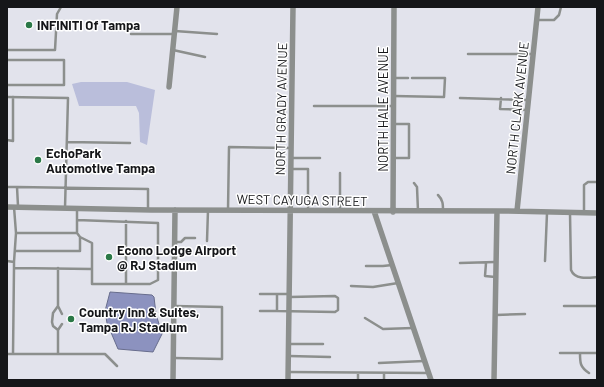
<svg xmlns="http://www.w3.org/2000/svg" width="604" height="387" viewBox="0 0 604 387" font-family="Barlow,sans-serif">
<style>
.green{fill:#babedb}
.water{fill:#8c92bf;stroke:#686d8d}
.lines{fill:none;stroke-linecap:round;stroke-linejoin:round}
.service{stroke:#8c8f8d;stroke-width:2.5}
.minor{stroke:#8c8f8d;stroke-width:5.5}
.poi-dot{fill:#2b7847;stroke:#fff;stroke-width:1.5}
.labels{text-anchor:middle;stroke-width:3;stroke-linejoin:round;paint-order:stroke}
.poi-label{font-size:13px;font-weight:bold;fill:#151619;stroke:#fff;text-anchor:start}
.street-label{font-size:13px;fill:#151619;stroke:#fff}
</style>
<rect width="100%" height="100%" fill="#e2e3ec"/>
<path class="green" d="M81 82H127L155 90 147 145 140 142 139 113 136 106H79L72 84Z"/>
<path class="water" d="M110 292 152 295 154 297 156 314 162 334 153 352 118 349 107 323 105 311Z"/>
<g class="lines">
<path class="service" d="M537 20H554L559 15 561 7
M175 31 217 34
M131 34H174
M7 50H55L57 14 61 7
M173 50 205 57
M468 54H533
M7 60H64V85H7
M395 78H408
M394 96 444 97 445 78H412
M7 97 68 98 65 208
M460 98 528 100
M501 98 500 109 527 110
M314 106H393
M7 140 13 141V97
M67 142 130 143
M292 158H320
M393 158H409V124H394
M291 169H308V211
M340 173V211
M414 183 417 187 418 211
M7 187H17L18 206
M17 187 148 189V210
M438 195C443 200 443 204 443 211
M14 207 16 233H77
M228 210 229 147 291 148
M584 212V185L588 182H597
M570 213 571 270C575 280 588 278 597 277
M77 220 158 223V280L150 284H92V269
M207 241 208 210
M175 242H181L185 238H195
M15 251H80V237
M7 261 14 262V268L92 269V243L80 237 77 233V209
M545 261 547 213
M14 262 16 233
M460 263 495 262
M486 263 485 276 495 277
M366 266H383L392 265
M126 284V221
M351 286 373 287 398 283
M260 294H277
M289 294H277V311L335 312 338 310V298L335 296 290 297
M58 306 62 314
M174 306 222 307V359L174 358
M564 306H597
M260 311H277
M496 315 525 314
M365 318 383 329 413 328
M58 330 62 324
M289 344H323
M560 353H597
M580 353C580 363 580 367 589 373
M7 354H105L117 366
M13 354 14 268
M58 354V330L53 326 52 322 53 313 58 306V268
M289 356 330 357
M379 363 424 361
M288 372 429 373
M358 373V380
M384 373V380"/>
<path class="minor" d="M169 87 177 7
M7 207 151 210 506 211 597 213
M374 211 431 380
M517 211 538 7
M393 212 394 7
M173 380 175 210
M288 380 293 7
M494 380 497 211"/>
</g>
<g class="poi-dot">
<circle cx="29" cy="25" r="4"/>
<circle cx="38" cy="160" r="4"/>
<circle cx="109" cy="257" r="4"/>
<circle cx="71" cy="319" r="4"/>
</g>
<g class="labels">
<g class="poi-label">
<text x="37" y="30">INFINITI Of Tampa</text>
<text x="46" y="158">EchoPark<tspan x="46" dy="15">Automotive Tampa</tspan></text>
<text x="117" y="255">Econo Lodge Airport<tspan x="117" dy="15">@ RJ Stadium</tspan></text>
<text x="79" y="317">Country Inn &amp; Suites,<tspan x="79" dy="15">Tampa RJ Stadium</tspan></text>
</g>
<g class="street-label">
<text transform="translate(517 108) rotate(-84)" y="5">NORTH CLARK AVENUE</text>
<text transform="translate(281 109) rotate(-89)" y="5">NORTH GRADY AVENUE</text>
<text transform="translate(383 109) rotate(-90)" y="5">NORTH HALE AVENUE</text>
<text transform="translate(302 200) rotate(1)" y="5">WEST CAYUGA STREET</text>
</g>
</g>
<rect width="604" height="387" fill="none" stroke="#151619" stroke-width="16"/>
</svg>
